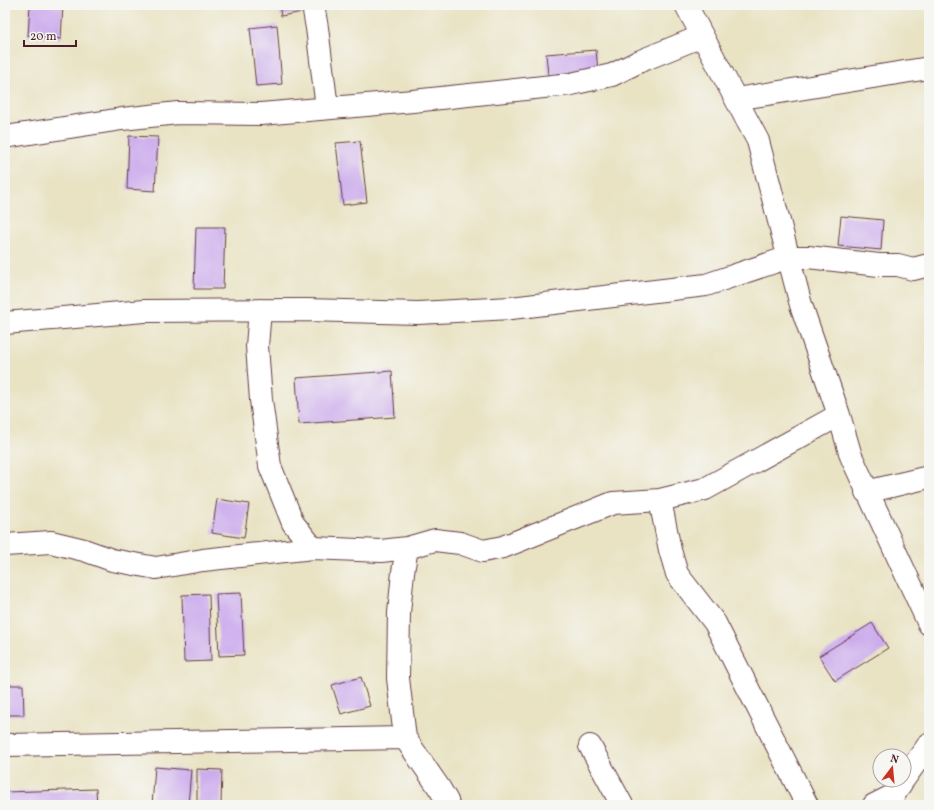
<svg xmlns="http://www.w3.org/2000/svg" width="934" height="810" viewBox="0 0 934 810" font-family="Vollkorn,serif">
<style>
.building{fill:#ccaced}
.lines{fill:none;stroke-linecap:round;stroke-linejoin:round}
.minor-casing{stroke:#623c42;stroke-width:24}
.minor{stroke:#fff;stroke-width:22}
</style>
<rect width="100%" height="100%" fill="#f6f6f2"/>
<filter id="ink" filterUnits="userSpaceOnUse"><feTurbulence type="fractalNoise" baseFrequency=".025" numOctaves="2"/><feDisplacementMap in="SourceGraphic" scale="8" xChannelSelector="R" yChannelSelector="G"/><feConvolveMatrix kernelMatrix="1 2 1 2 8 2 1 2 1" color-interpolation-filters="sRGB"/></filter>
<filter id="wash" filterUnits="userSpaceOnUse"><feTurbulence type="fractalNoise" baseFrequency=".012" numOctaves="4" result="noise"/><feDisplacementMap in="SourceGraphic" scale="16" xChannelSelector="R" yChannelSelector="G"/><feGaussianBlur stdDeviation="0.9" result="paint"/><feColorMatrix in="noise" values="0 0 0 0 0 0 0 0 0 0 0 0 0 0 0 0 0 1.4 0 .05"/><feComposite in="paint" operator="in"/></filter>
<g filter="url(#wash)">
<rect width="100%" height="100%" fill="#e9e3c4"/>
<g id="blocks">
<path class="building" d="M30 5H63L61 39 28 36Z
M279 5H301L303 12 281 16Z
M277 25 282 84 256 86 250 28Z
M596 50 598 71 548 75 546 54Z
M129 136 158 137 155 191 127 189Z
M360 141 367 202 343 205 336 143Z
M841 216 883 220 881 250 838 246Z
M196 227H225L223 289H194Z
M392 371 395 417 299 424 296 378Z
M217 499 249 504 244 538 212 533Z
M241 593 244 655 219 656 216 594Z
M209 594 211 661 184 662 182 595Z
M872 623 888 648 835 681 819 656Z
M361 677 370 706 341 714 332 685Z
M5 685H23L24 715H5Z
M155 767 191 770 188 805H152Z
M197 769 222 770 221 804 197 803Z
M96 789 97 805H5V792Z"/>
</g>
</g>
<g filter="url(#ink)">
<use href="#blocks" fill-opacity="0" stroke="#623c42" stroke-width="1"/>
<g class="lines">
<defs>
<path id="minor" d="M313 5 317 28 327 108
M686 5 758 141 801 305 839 415 851 456 929 624
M736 99 929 68
M5 137 122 119 178 113 261 114 413 101 571 84 612 75 638 62 702 36
M260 310 257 346 261 400 270 466 293 523 313 548
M5 323 144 311 307 310 418 313 511 308 706 285 789 257H808L879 265H898L913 269 929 265
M866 492 929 477
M660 500 670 550 677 574 715 623 807 805
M5 545 51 542 84 550 112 560 156 568 203 560 313 548 381 551 407 548 435 540 460 543 483 551 503 547 613 503 660 500 705 489 839 415
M407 548 403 572 399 613 398 678 405 738 440 789 447 801 448 805
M5 745 405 738
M590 746 622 805
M904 779 929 744
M874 805 894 795 903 780"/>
</defs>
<use href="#minor" class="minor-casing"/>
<use href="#minor" class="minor"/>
</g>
</g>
<rect width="934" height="810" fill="none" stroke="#f6f6f2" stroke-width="20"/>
<g transform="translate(892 768) rotate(16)"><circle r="19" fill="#f6f6f2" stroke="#b1a0a2"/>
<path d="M0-3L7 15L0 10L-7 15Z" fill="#c8321e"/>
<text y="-6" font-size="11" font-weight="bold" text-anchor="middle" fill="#4a1f2b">N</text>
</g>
<path d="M24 40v6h52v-6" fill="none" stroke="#4a1f2b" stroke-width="2"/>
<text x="30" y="40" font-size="12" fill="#4a1f2b" stroke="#f6f6f2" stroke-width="3" paint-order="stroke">20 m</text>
</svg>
